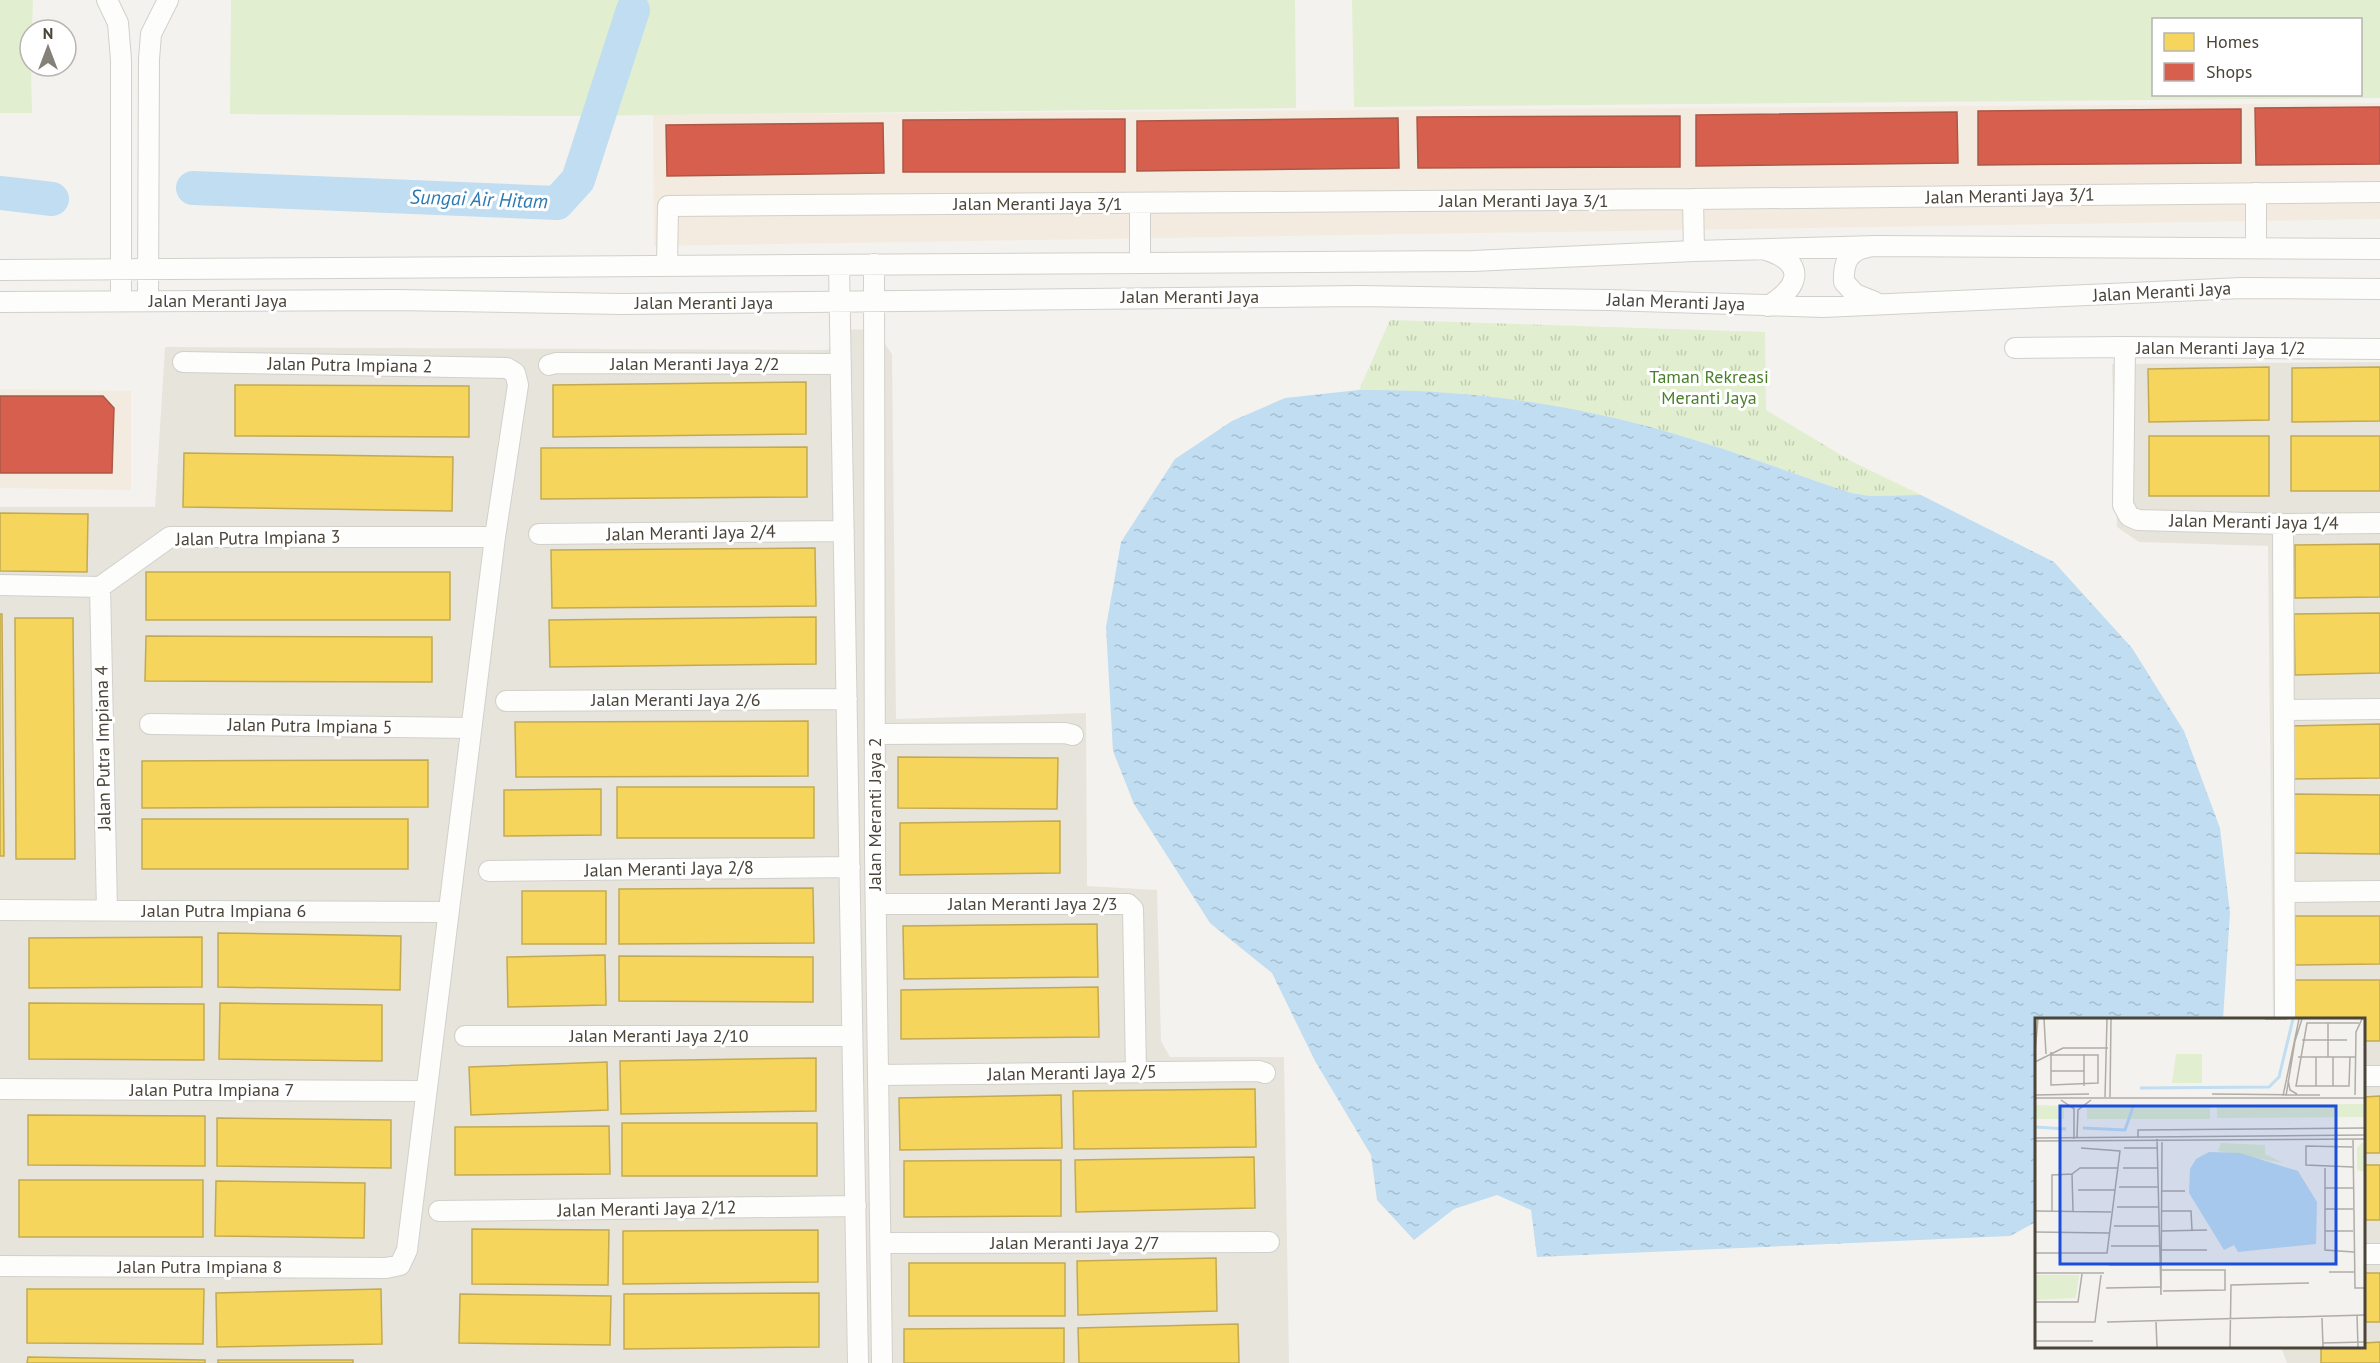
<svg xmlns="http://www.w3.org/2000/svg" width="2380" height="1363" viewBox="0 0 2380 1363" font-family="'PT Sans',sans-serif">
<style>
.residential{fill:#e7e4dc}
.commercial{fill:#f3ebdf}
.green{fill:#e1eecf;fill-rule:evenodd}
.park{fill:url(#park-tufts)}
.water{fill:url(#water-ripples)}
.homes{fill:#f6d55c;stroke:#c3aa52;stroke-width:1.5}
.shops{fill:#d6604d;stroke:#ac5847;stroke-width:1.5}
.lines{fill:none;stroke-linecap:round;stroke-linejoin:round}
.river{stroke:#c0ddf1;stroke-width:34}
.minor-casing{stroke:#d2d0cb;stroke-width:22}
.minor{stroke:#fdfdfc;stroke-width:20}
.labels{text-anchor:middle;stroke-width:6;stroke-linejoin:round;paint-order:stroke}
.street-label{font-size:18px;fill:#4b4439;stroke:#fff}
.park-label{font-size:18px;fill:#4a7f2a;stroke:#fff}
.water-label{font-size:20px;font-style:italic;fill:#2e7ab2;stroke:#fff}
.inset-river{fill:none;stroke:#c0ddf1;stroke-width:3}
.inset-road{fill:none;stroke:#b0aca6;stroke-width:1.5}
.view{fill:#1d4ed8;fill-opacity:0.15;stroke:#1d4ed8;stroke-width:3}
.inset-edge{fill:none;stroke:#4b4439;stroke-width:3}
</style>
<defs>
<pattern id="park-tufts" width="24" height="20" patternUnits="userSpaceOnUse" patternTransform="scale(1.5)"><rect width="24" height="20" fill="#e1eecf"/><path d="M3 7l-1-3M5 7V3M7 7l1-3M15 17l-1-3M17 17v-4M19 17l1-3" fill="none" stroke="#c3cdb2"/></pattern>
<pattern id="water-ripples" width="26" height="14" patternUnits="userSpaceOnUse" patternTransform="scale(1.5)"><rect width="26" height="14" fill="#c0ddf1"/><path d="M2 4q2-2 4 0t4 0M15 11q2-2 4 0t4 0" fill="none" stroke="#a6bfcf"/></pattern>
</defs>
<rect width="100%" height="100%" fill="#f4f2ee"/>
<path class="residential" d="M840 329 875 330 892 354 896 719 1086 713 1087 886 1157 890 1161 1041 1170 1057H1284L1289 1363H0V507H155L165 347 828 350Z
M2380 362V1363H2287L2281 1347 2364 1346V1020L2273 1019 2268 546 2139 542 2117 527 2112 364Z"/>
<path class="commercial" d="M2380 103V219L654 246 653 115Z
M0 389 131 391V490L0 488Z"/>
<path class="green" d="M0 0H33L32 30H30L32 113H0Z
M231 0H1295L1296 108 566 116 230 114Z
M1352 0H2380V98L1354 107ZM2154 20H2360V94H2154Z"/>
<path class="park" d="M1390 320 1765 332 1766 410 1851 461 1921 495 1870 496 1851 493C1789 472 1728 449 1665 431 1564 403 1464 390 1359 390Z"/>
<path class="water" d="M1359 390C1464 389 1564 403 1665 431 1728 449 1789 472 1851 493L1870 496 1921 495 2054 562 2132 648 2184 731 2220 828 2230 913 2223 1019 2036 1020V1222L2010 1236 1537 1257 1531 1210 1497 1195 1454 1209 1414 1240 1377 1200 1371 1155 1315 1061 1272 973 1210 923 1134 804 1113 751 1106 627 1121 542 1175 459 1232 421 1285 398Z"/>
<path class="homes" d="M2269 367V420L2149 422 2148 369Z
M2380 367V421L2292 422V368Z
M806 382V434L553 437V385Z
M235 385 469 386V437L235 436Z
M2149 436H2269V496H2149Z
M2291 436H2380V491H2291Z
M807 447V497L541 499V448Z
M184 453 453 457 452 511 183 507Z
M0 513 88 514 87 572 0 571Z
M2380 544V597L2295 598V545Z
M815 548 816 606 552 608 551 550Z
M146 572H450V620H146Z
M2380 613V673L2295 675 2294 614Z
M0 614H2L4 856H0Z
M816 617V664L550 667 549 620Z
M15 618H73L75 859H16Z
M146 636 432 637V682L145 681Z
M808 721V776L516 777 515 722Z
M2380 724V778L2290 779 2289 726Z
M898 757 1058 758 1057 809 898 808Z
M428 760V807L142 808V761Z
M617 787H814V838H617Z
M601 789V835L504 836V790Z
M2292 794 2380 795V854L2292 853Z
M142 819H408V869H142Z
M1060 821V873L900 875V823Z
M813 888 814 943 619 944V889Z
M522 891H606V944H522Z
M2295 916H2380V964L2295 965Z
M1097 924 1098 977 904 979 903 926Z
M218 933 401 936 400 990 218 987Z
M202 937V987L29 988V938Z
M605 955 606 1005 508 1007 507 957Z
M619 956 813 957V1002L619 1001Z
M2295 980H2380V1041H2364V1020H2295Z
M1098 987 1099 1037 901 1039V990Z
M29 1003 204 1004V1060L29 1059Z
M220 1003 382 1005V1061L219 1059Z
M816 1058V1111L621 1114 620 1061Z
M607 1062 608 1110 471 1115 469 1067Z
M1255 1089 1256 1147 1074 1149 1073 1091Z
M1061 1095 1062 1148 900 1150 899 1098Z
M2380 1096V1153H2364V1097Z
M28 1115 205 1116V1166L28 1165Z
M217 1118 391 1120V1168L217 1166Z
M622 1123H817V1176H622Z
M609 1126 610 1174 455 1175V1127Z
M1254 1157 1255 1208 1076 1212 1075 1160Z
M1061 1160V1216L904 1217V1161Z
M2364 1165H2380V1220H2364Z
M19 1180H203V1237H19Z
M216 1181 365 1183 364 1238 215 1236Z
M472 1229 609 1230 608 1285 472 1284Z
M818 1230V1282L623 1284V1231Z
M1216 1258 1217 1311 1078 1315 1077 1261Z
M909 1263H1065V1316H909Z
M2364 1273H2380V1322H2364Z
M27 1289H204L203 1344 27 1343Z
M381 1289 382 1344 217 1347 216 1293Z
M819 1293V1347L624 1349V1294Z
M460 1294 611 1296 610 1345 459 1343Z
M1238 1324 1239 1363H1079L1078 1328Z
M1064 1328V1363H904V1329Z
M2380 1342V1363H2321V1346H2364V1343Z
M28 1357 205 1360V1363H27Z
M218 1360H353V1363H218Z"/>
<path class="shops" d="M2380 107V164L2256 165 2255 108Z
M2241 109V163L1978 165V111Z
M1957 112 1958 163 1696 166V115Z
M1680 116V167L1418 168 1417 117Z
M1398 118 1399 168 1137 171V121Z
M1125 119V172H903V120Z
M883 123 884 173 667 176 666 125Z
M0 396H103L114 408 112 473H0Z"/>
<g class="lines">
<path class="river" d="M193 188 557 203 578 180 633 10
M0 193 52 199"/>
<defs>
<path id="minor" d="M107 0 118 23 121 60V301
M1693 199 1694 251
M1868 247C1848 250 1843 264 1844 282L1855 294 1875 302
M2256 248V193
M1766 250C1807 263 1800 287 1768 306
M1140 263V203
M874 264 875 855 882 1363
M839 265 858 1363
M667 266 668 206 1693 199 2380 192
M0 270 1473 261 1694 251 1876 246 2380 249
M148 301 149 59 151 34 168 0
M0 302 396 300 621 304 1360 296 1608 300 1823 307 2242 288 2380 289
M2015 348 2125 347
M2380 349 2125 347 2123 505 2129 516 2138 520 2283 524 2380 523
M549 365 556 363 841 364
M2283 524 2285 1020
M539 534 844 531
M0 585 100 587 170 537H495
M100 587 107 910
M506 701 847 699
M2284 710 2380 709
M150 724 471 728
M875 734 1065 733 1073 735
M489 871 850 867
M2285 892 2380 891
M876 904H1128L1133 909 1136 1072
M0 910 447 912
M465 1036H852
M878 1075 1259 1071 1265 1073
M2364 1076H2380
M0 1089 425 1091
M439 1211 856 1206
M881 1243 1269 1242
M2364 1254H2380
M0 1266 386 1268 400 1265 407 1250 495 537 518 385 515 373 507 368 183 362"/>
</defs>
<use href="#minor" class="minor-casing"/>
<use href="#minor" class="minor"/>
</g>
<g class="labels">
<g class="street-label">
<text transform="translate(2010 196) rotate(-1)" y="6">Jalan Meranti Jaya 3/1</text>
<text x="1524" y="207">Jalan Meranti Jaya 3/1</text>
<text x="1038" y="210">Jalan Meranti Jaya 3/1</text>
<text transform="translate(2162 292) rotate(-3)" y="6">Jalan Meranti Jaya</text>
<text x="1190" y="303">Jalan Meranti Jaya</text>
<text x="218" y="307">Jalan Meranti Jaya</text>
<text transform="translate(1676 302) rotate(2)" y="6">Jalan Meranti Jaya</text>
<text x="704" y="309">Jalan Meranti Jaya</text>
<text x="2221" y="354">Jalan Meranti Jaya 1/2</text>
<text x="695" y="370">Jalan Meranti Jaya 2/2</text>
<text transform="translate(350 365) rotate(1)" y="6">Jalan Putra Impiana 2</text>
<text transform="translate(2254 522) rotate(1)" y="6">Jalan Meranti Jaya 1/4</text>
<text transform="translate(691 533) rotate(-1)" y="6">Jalan Meranti Jaya 2/4</text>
<text transform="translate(258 538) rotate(-1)" y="6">Jalan Putra Impiana 3</text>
<text x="676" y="706">Jalan Meranti Jaya 2/6</text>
<text transform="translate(310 726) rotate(1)" y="6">Jalan Putra Impiana 5</text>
<text transform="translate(103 748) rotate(-91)" y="6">Jalan Putra Impiana 4</text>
<text transform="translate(875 814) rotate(-90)" y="6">Jalan Meranti Jaya 2</text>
<text transform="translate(669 869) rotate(-1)" y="6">Jalan Meranti Jaya 2/8</text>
<text x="1033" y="910">Jalan Meranti Jaya 2/3</text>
<text x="224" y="917">Jalan Putra Impiana 6</text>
<text x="659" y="1042">Jalan Meranti Jaya 2/10</text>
<text transform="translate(1072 1073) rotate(-1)" y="6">Jalan Meranti Jaya 2/5</text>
<text x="212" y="1096">Jalan Putra Impiana 7</text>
<text transform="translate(647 1209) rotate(-1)" y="6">Jalan Meranti Jaya 2/12</text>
<text x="1075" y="1249">Jalan Meranti Jaya 2/7</text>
<text x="200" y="1273">Jalan Putra Impiana 8</text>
</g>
<g class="park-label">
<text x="1709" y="383">Taman Rekreasi<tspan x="1709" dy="21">Meranti Jaya</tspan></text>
</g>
<g class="water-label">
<text transform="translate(479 199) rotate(2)" y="7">Sungai Air Hitam</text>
</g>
</g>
<g transform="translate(2035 1018)">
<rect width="330" height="330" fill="#f4f2ee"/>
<path d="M330 86V99L182 100V87ZM0 87 29 88V101H0ZM175 87V101H52V88ZM327 125H330V154L322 152V130Z" fill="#e1eecf"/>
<path d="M141 36H167V65H137ZM186 125 230 127V136L248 145 183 133ZM0 257H44L41 280 0 282Z" fill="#e1eecf"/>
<path d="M174 134 205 135 263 153 282 184 281 226 203 234 199 227 189 232 154 175 155 151 161 141Z" fill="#c0ddf1"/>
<path class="inset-river" d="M105 70 234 69 244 59 258 1M0 109 31 111M48 110 90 112 98 89"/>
<path class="inset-road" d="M9 1 11 36M230 1H252M267 22H312M0 34 3 1M49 36V68M16 37H63V65L16 67V34M263 39H320M281 39V68M293 39V5M315 39 314 68H261L272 5H324M0 44 28 30H73M16 53H49M253 62 255 72 262 76M298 68V39M177 76 285 77M0 77 54 76M320 77 321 14 327 1M248 78 264 1M251 78 260 23 267 1M70 79 72 1M75 79 76 1M0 80H330M26 82 39 91V121M42 119 43 92 56 82M103 119V112L330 110M0 120 330 117M122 121 126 277 127 124M318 121 320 270H330M0 123 330 121M317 129 271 128V147L318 149M89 130H123M88 150H123M290 150V232L319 234M37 156 38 193M84 169H123M290 170H318M43 172H80M127 173H150M82 189H124M290 191H318M0 193 76 194M17 193V157L37 156 45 150H83M127 193H156L157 212M79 208H124M127 213 172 212M290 213H318M0 214 74 215M76 228H124M127 232H172M0 235H72L85 133 46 130M74 247H125M127 252H190V272L128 273M294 254H320M0 255H69M71 270 125 269M0 284H43L47 256M322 297 323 329M287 300 288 329M0 304H60L66 257M72 304 330 297M121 304 122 329M0 323H58M288 325 330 324M195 329 196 267 274 265"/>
<path class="view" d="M25 88H301V246H25Z"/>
<rect width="330" height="330" class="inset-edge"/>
</g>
<rect x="2152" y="18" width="210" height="78" fill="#ffffff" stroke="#b7b4b0" stroke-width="1.5"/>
<rect x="2164" y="33" width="30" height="18" fill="#f6d55c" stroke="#b7b4b0" stroke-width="1.5"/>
<text x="2206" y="48" font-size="18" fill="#4b4439">Homes</text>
<rect x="2164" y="63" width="30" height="18" fill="#d6604d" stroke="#b7b4b0" stroke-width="1.5"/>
<text x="2206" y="78" font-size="18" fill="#4b4439">Shops</text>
<g transform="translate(48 48)"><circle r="28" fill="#ffffff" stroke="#b7b4b0" stroke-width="1.5"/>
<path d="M0-4.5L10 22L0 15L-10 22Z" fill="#868178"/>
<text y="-9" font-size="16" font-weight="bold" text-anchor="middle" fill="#4b4439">N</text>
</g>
</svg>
